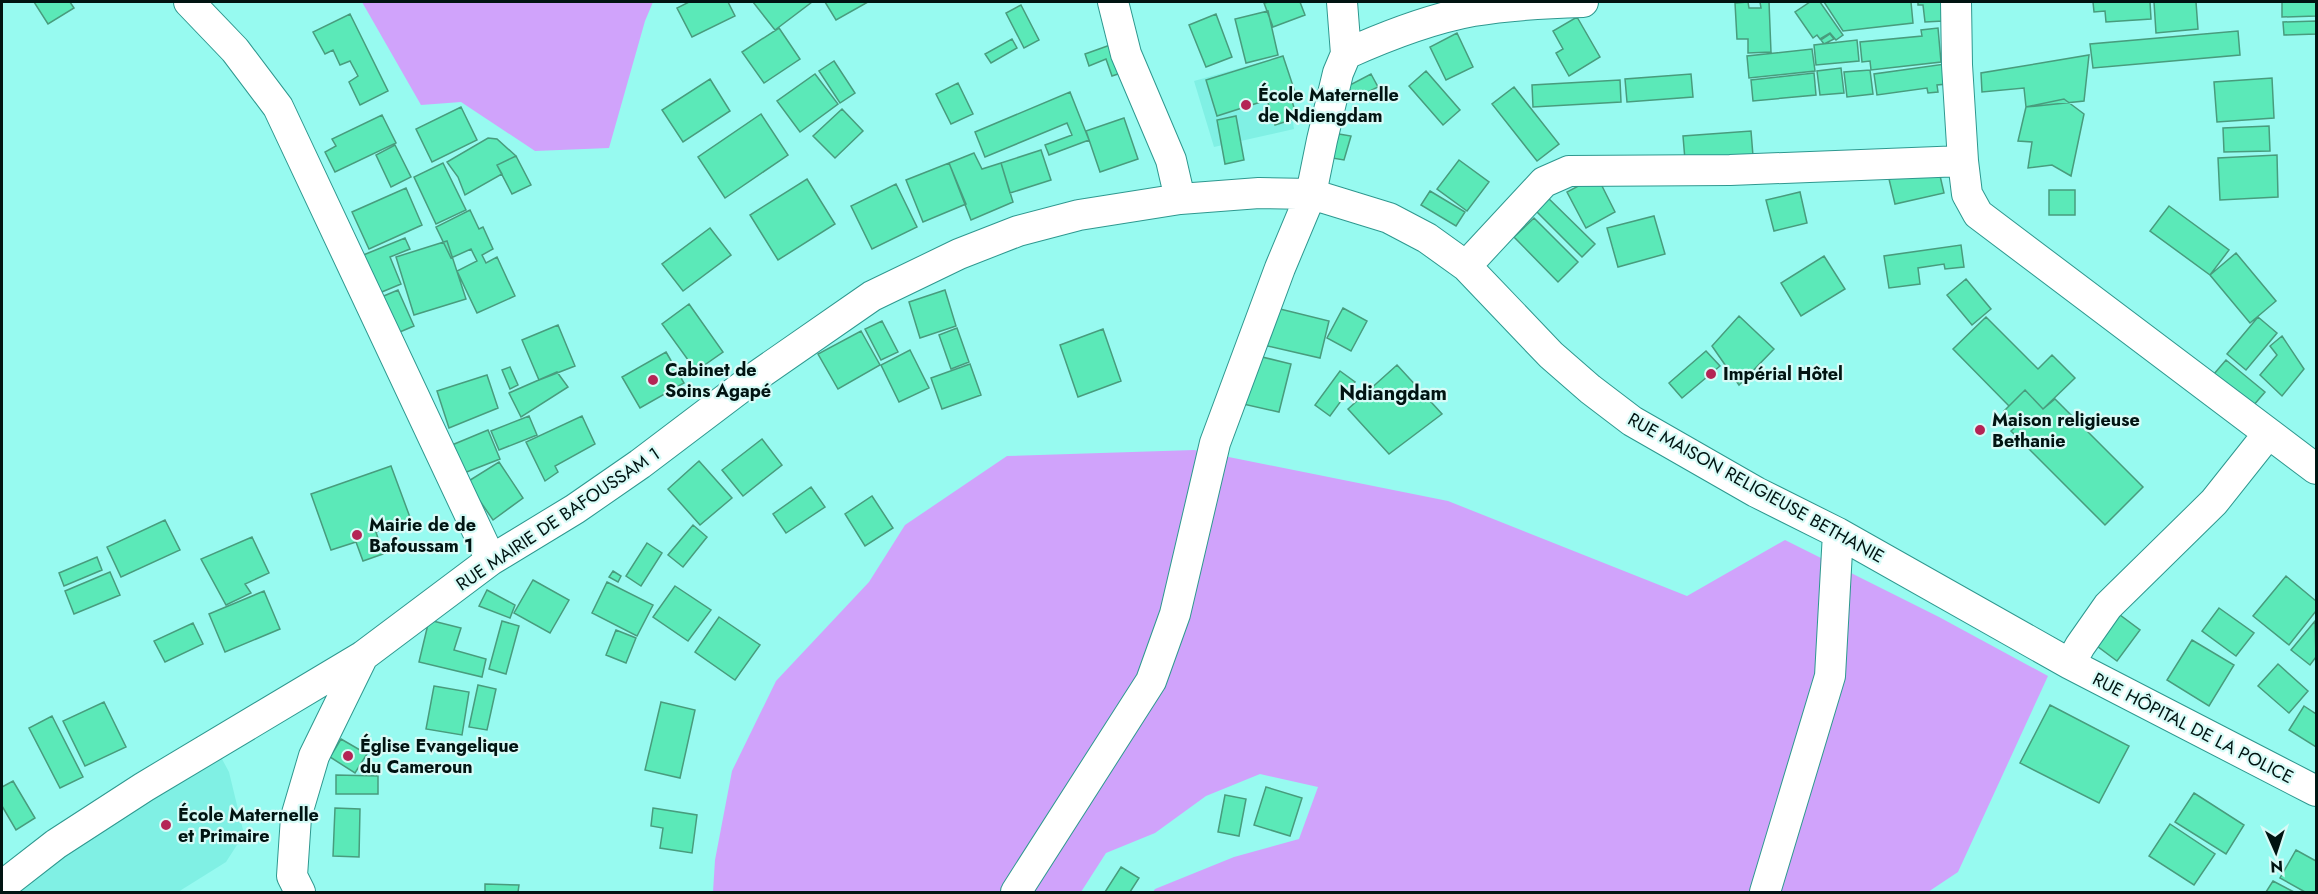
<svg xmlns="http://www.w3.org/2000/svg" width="2318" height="894" viewBox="0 0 2318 894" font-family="Jost,sans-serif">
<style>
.built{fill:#80f0e4}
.green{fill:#d0a3fb}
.building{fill:#5be9b8;stroke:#489c7d;stroke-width:1.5}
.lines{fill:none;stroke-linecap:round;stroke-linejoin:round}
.minor-casing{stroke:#2e988f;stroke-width:32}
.minor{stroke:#fff;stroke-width:30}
.poi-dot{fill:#b42555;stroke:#d7fbf7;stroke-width:2}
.labels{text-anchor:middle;stroke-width:4.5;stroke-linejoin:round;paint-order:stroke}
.poi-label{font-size:18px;font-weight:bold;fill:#011412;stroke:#d7fbf7;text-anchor:start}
.street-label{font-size:18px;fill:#011412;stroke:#d7fbf7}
.neighbourhood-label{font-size:20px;font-weight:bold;fill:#011412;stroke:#d7fbf7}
</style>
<rect width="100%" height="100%" fill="#97faf0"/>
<path class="built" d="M1283 56 1294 129 1214 147 1194 81Z
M215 746 229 772 244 834 226 862 178 892H3Z"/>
<path class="green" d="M362 2H653L645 21 609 148 535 151 461 102 421 105Z
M1194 450 1448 501 1687 596 1785 540 1939 617 2048 676 1958 872 1928 892H1153L1155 889 1234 857 1299 839 1318 787 1260 774 1206 796 1155 833 1106 853 1081 892H713L715 860 732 771 776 681 869 582 905 525 1007 456Z"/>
<path class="building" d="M34 2H70L74 8 48 24Z
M689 2H728L735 16 692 37 677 8Z
M753 2H812L775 30Z
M825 2H868L836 20Z
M1269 2H1300L1305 15 1273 27 1264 3Z
M1748 2 1749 8H1761L1760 2H1769L1771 52 1748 53V39H1737L1735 3Z
M1810 2H1820L1843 35 1836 40 1830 33 1820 39 1817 35 1813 38 1795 12Z
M1824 2H1911L1913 23 1843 31Z
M1918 2H1942L1943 21 1925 22 1923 5H1918Z
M2093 2H2150L2151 19 2106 22 2105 11 2094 12Z
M2154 2H2196L2198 29 2156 33Z
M2282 2H2316V16L2282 17Z
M1021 5 1039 40 1024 48 1006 13Z
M1268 11 1278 55 1246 63 1235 19Z
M350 14 388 91 360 105 349 82 358 76 350 61 340 65 333 50 325 54 313 32Z
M1216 14 1232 57 1206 67 1189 25Z
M1577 17 1600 57 1569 76 1556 53 1563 49 1553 31Z
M2316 21V34L2284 35 2283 22Z
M779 28 800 59 764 83 742 52Z
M1938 28 1941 62 1871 70 1870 61 1862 62 1860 42 1922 36 1921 30Z
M2238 31 2240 55 2093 68 2090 44Z
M1457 33 1473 67 1446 80 1430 47Z
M1830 34 1834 39 1824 44 1821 40Z
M1012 39 1017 48 991 63 985 54Z
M1857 40 1859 61 1816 65 1814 45Z
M1113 44 1124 72 1112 76 1106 59 1089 66 1085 54Z
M1812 49 1815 71 1749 78 1747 56Z
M2089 55 2084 101 2026 107 2024 88 1982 92 1981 73Z
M1283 56 1295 92 1290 94 1297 118 1275 125 1267 100 1217 116 1206 80Z
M834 61 855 93 840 103 819 71Z
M1945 64 1947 84 1937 85 1938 92 1928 93 1927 88 1877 95 1874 74Z
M1841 68 1844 93 1820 95 1817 71Z
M1870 70 1873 94 1847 97 1844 72Z
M1426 71 1460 110 1443 125 1409 86Z
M1814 73 1816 95 1753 101 1751 80Z
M815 74 838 104 800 132 777 101Z
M1371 74 1378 87 1354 99 1348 86Z
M1691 74 1693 97 1627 102 1625 79Z
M2272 78 2274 118 2217 122 2214 82Z
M710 79 730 111 683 142 662 110Z
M1620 80 1621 102 1533 107 1532 85Z
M958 83 973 114 951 124 936 94Z
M1514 87 1559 144 1537 161 1492 104Z
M1070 92 1089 140 1049 155 1045 145 1072 135 1067 123 985 157 975 132Z
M2064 99 2084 114 2071 176 2052 165 2028 168 2032 142 2018 141 2026 107Z
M461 107 477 140 432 162 416 129Z
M842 109 863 131 835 158 813 136Z
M761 114 788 155 725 198 698 157Z
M382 115 396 143 335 172 325 152 336 146 332 139Z
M1236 116 1244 160 1225 164 1217 120Z
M1124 118 1138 159 1100 172 1086 131Z
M2269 126 2270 151 2224 152 2223 128Z
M1751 131 1753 156 1685 160 1683 136Z
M1339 134 1351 136 1344 160 1332 158Z
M488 138 497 139 516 156 497 165 502 174 465 195 458 177 447 162Z
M395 145 411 177 391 187 376 155Z
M1041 150 1051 180 1010 193 1001 163Z
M974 153 982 169 1001 163 1013 202 971 220 949 163Z
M2277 155 2278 197 2220 200 2218 158Z
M516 156 531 185 512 194 497 165Z
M1459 160 1489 182 1467 211 1437 189Z
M443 163 466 210 436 224 414 177Z
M949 163 966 204 923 222 906 180Z
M1938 167 1944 193 1895 204 1889 179Z
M1597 176 1615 212 1586 228 1567 192Z
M807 179 835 224 778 260 750 215Z
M896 184 917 227 872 249 851 206Z
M406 188 422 225 369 249 352 212Z
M2049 190H2075V215H2049Z
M1430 191 1465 212 1456 226 1421 205Z
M1541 191 1595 244 1582 257 1529 204Z
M1800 192 1807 223 1774 231 1766 200Z
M2169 206 2229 250 2210 275 2150 231Z
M470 210 479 229 483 227 493 249 482 255 486 263 497 257 515 296 477 313 457 271 477 261 471 249 451 258 436 227Z
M1654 216 1665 254 1618 267 1607 228Z
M1534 218 1578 262 1558 282 1514 237Z
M710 228 731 255 683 291 662 264Z
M405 238 410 249 390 257 401 284 377 294 361 256Z
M447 241 466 299 414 315 396 257Z
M1961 245 1964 267 1945 269 1944 264 1918 268 1920 284 1889 288 1884 256Z
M2236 253 2276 301 2250 323 2210 275Z
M1824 256 1845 289 1801 316 1781 283Z
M1966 279 1991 309 1972 325 1947 295Z
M398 290 414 326 395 334 379 298Z
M945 290 956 326 920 338 909 302Z
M689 304 723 352 696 371 662 324Z
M1272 307 1329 321 1320 358 1263 345Z
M1343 308 1367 321 1351 351 1327 338Z
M1739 316 1774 349 1739 385 1712 346Z
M1986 317 2038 369 2052 355 2075 378 2043 409 2025 390 2009 406 1953 349Z
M2258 317 2277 333 2246 370 2227 354Z
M882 321 898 352 881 360 865 329Z
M558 325 575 366 539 380 522 340Z
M957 328 969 362 951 369 939 335Z
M1103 329 1121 381 1078 397 1060 345Z
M861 331 880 365 838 389 818 354Z
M2282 336 2304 369 2282 396 2260 375 2277 355 2270 346Z
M910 350 929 388 899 402 881 365Z
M1706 351 1720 366 1682 398 1669 383Z
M666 352 684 383 640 408 622 377Z
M1254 355 1291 364 1279 412 1243 404Z
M2226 360 2265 392 2253 406 2214 374Z
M970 364 981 395 942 409 931 378Z
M1397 365 1442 414 1389 454 1348 409Z
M510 367 518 385 510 389 502 370Z
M1340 371 1355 382 1330 416 1315 405Z
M557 372 568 387 521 417 509 393Z
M487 375 498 408 449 428 437 391Z
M2025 390 2043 409 2055 399 2143 487 2105 525 2011 431 2018 425 2004 411Z
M529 416 537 435 499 450 491 431Z
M582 416 595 444 555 466 558 472 545 481 526 442Z
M488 430 500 459 464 473 452 445Z
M762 439 782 465 743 496 722 470Z
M699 461 732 498 700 525 668 489Z
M499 462 523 498 493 520 467 482Z
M391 466 411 520 376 532 383 554 363 561 356 542 331 550 311 494Z
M811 487 825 507 786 533 773 514Z
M872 496 893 528 865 546 845 514Z
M165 520 180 550 121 577 107 547Z
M693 525 707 537 683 567 668 555Z
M252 537 269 573 245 584 251 593 226 605 201 559Z
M647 543 662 553 641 586 626 576Z
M97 557 102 570 64 586 59 573Z
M613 571 621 576 618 582 609 577Z
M110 572 120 595 74 614 65 591Z
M2286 576 2316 601V611L2289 645 2253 616Z
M533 580 569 600 550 633 514 613Z
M607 582 653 605 637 636 592 613Z
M675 586 711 610 688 641 653 617Z
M487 590 515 605 510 618 479 606Z
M264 591 280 629 225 652 209 614Z
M2219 608 2254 633 2236 656 2202 631Z
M2112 609 2140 630 2117 661 2089 640Z
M719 617 760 645 735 680 695 652Z
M429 620 461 628 454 650 486 659 482 677 419 662Z
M502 621 519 626 506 674 489 669Z
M2315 621 2316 657 2310 665 2291 650Z
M193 623 203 644 165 662 154 641Z
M616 630 636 638 626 663 606 655Z
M2192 640 2234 665 2209 706 2167 680Z
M2278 664 2308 691 2289 713 2258 686Z
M478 685 496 689 487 730 469 727Z
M434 686 469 692 462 735 426 729Z
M104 702 126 747 85 766 63 721Z
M661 702 695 710 680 778 645 770Z
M2050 705 2129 746 2099 803 2020 763Z
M2304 706 2316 714V747L2289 730Z
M52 716 83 777 60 788 29 728Z
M341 739 367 754 355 773 330 757Z
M336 775 378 776V794H336Z
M13 781 35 818 16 830 2 806V787Z
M1266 787 1302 798 1290 836 1254 825Z
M2194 793 2244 825 2226 854 2175 822Z
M1225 795 1246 799 1239 836 1218 832Z
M335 808 360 809 359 857 333 856Z
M653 808 697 815 692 853 660 848 663 828 651 826Z
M2170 824 2215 854 2194 885 2149 856Z
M2296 850 2316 861V892H2305L2280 878Z
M1121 867 1139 878 1130 892H1105Z
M2273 881 2294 892H2266Z
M485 884 519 885 518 892H485Z"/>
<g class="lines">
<defs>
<path id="minor" d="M189 2 235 50 278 107 491 560
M1113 2 1126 54 1171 160 1180 199
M1342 2 1346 54
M1956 2 1957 65 1963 161 1967 194 1978 214 2316 469
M1466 266 1544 182 1569 171 1730 170 1963 161
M2070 664 2080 646 2108 606 2214 502 2268 434
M2 886 56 844 144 787 363 656 491 560 575 509 640 464 751 380 872 296 959 254 1018 231 1079 215 1180 199 1259 193 1311 194 1389 218 1427 238 1466 266 1551 355 1590 389 1632 421 1756 492 1838 533 2070 664 2316 791
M300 892 292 876 296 817 314 756 363 656
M1016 892 1151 681 1175 614 1215 443 1280 268 1311 194 1322 140 1338 73 1346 54C1386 36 1429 19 1473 11 1509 5 1546 3 1583 2
M1765 892 1830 676 1838 533"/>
</defs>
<use href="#minor" class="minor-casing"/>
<use href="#minor" class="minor"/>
</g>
<g class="poi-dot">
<circle cx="1246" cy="105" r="6"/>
<circle cx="1711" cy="374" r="6"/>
<circle cx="653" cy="380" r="6"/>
<circle cx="1980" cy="430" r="6"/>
<circle cx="357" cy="535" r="6"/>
<circle cx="348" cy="756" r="6"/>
<circle cx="166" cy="825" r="6"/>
</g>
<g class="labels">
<g class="poi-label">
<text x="1258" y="101">École Maternelle<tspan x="1258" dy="21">de Ndiengdam</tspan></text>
<text x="665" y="376">Cabinet de<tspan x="665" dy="21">Soins Agapé</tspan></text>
<text x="1723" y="380">Impérial Hôtel</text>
<text x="1992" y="426">Maison religieuse<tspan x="1992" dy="21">Bethanie</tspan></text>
<text x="369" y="531">Mairie de de<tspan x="369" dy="21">Bafoussam 1</tspan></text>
<text x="360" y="752">Église Evangelique<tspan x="360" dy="21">du Cameroun</tspan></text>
<text x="178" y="821">École Maternelle<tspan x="178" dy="21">et Primaire</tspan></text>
</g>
<g class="street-label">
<text transform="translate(1756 488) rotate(29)" y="6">RUE MAISON RELIGIEUSE BETHANIE</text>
<text transform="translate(558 519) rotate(-34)" y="6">RUE MAIRIE DE BAFOUSSAM 1</text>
<text transform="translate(2193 728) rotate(27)" y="6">RUE HÔPITAL DE LA POLICE</text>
</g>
<g class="neighbourhood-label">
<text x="1393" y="400">Ndiangdam</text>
</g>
</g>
<rect width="2318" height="894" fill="none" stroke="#011412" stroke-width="6"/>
<g transform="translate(2276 852) rotate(177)" stroke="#d7fbf7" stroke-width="4.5" paint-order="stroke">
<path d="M0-4.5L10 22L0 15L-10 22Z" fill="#011412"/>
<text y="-9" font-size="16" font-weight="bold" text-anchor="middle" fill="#011412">N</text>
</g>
</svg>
